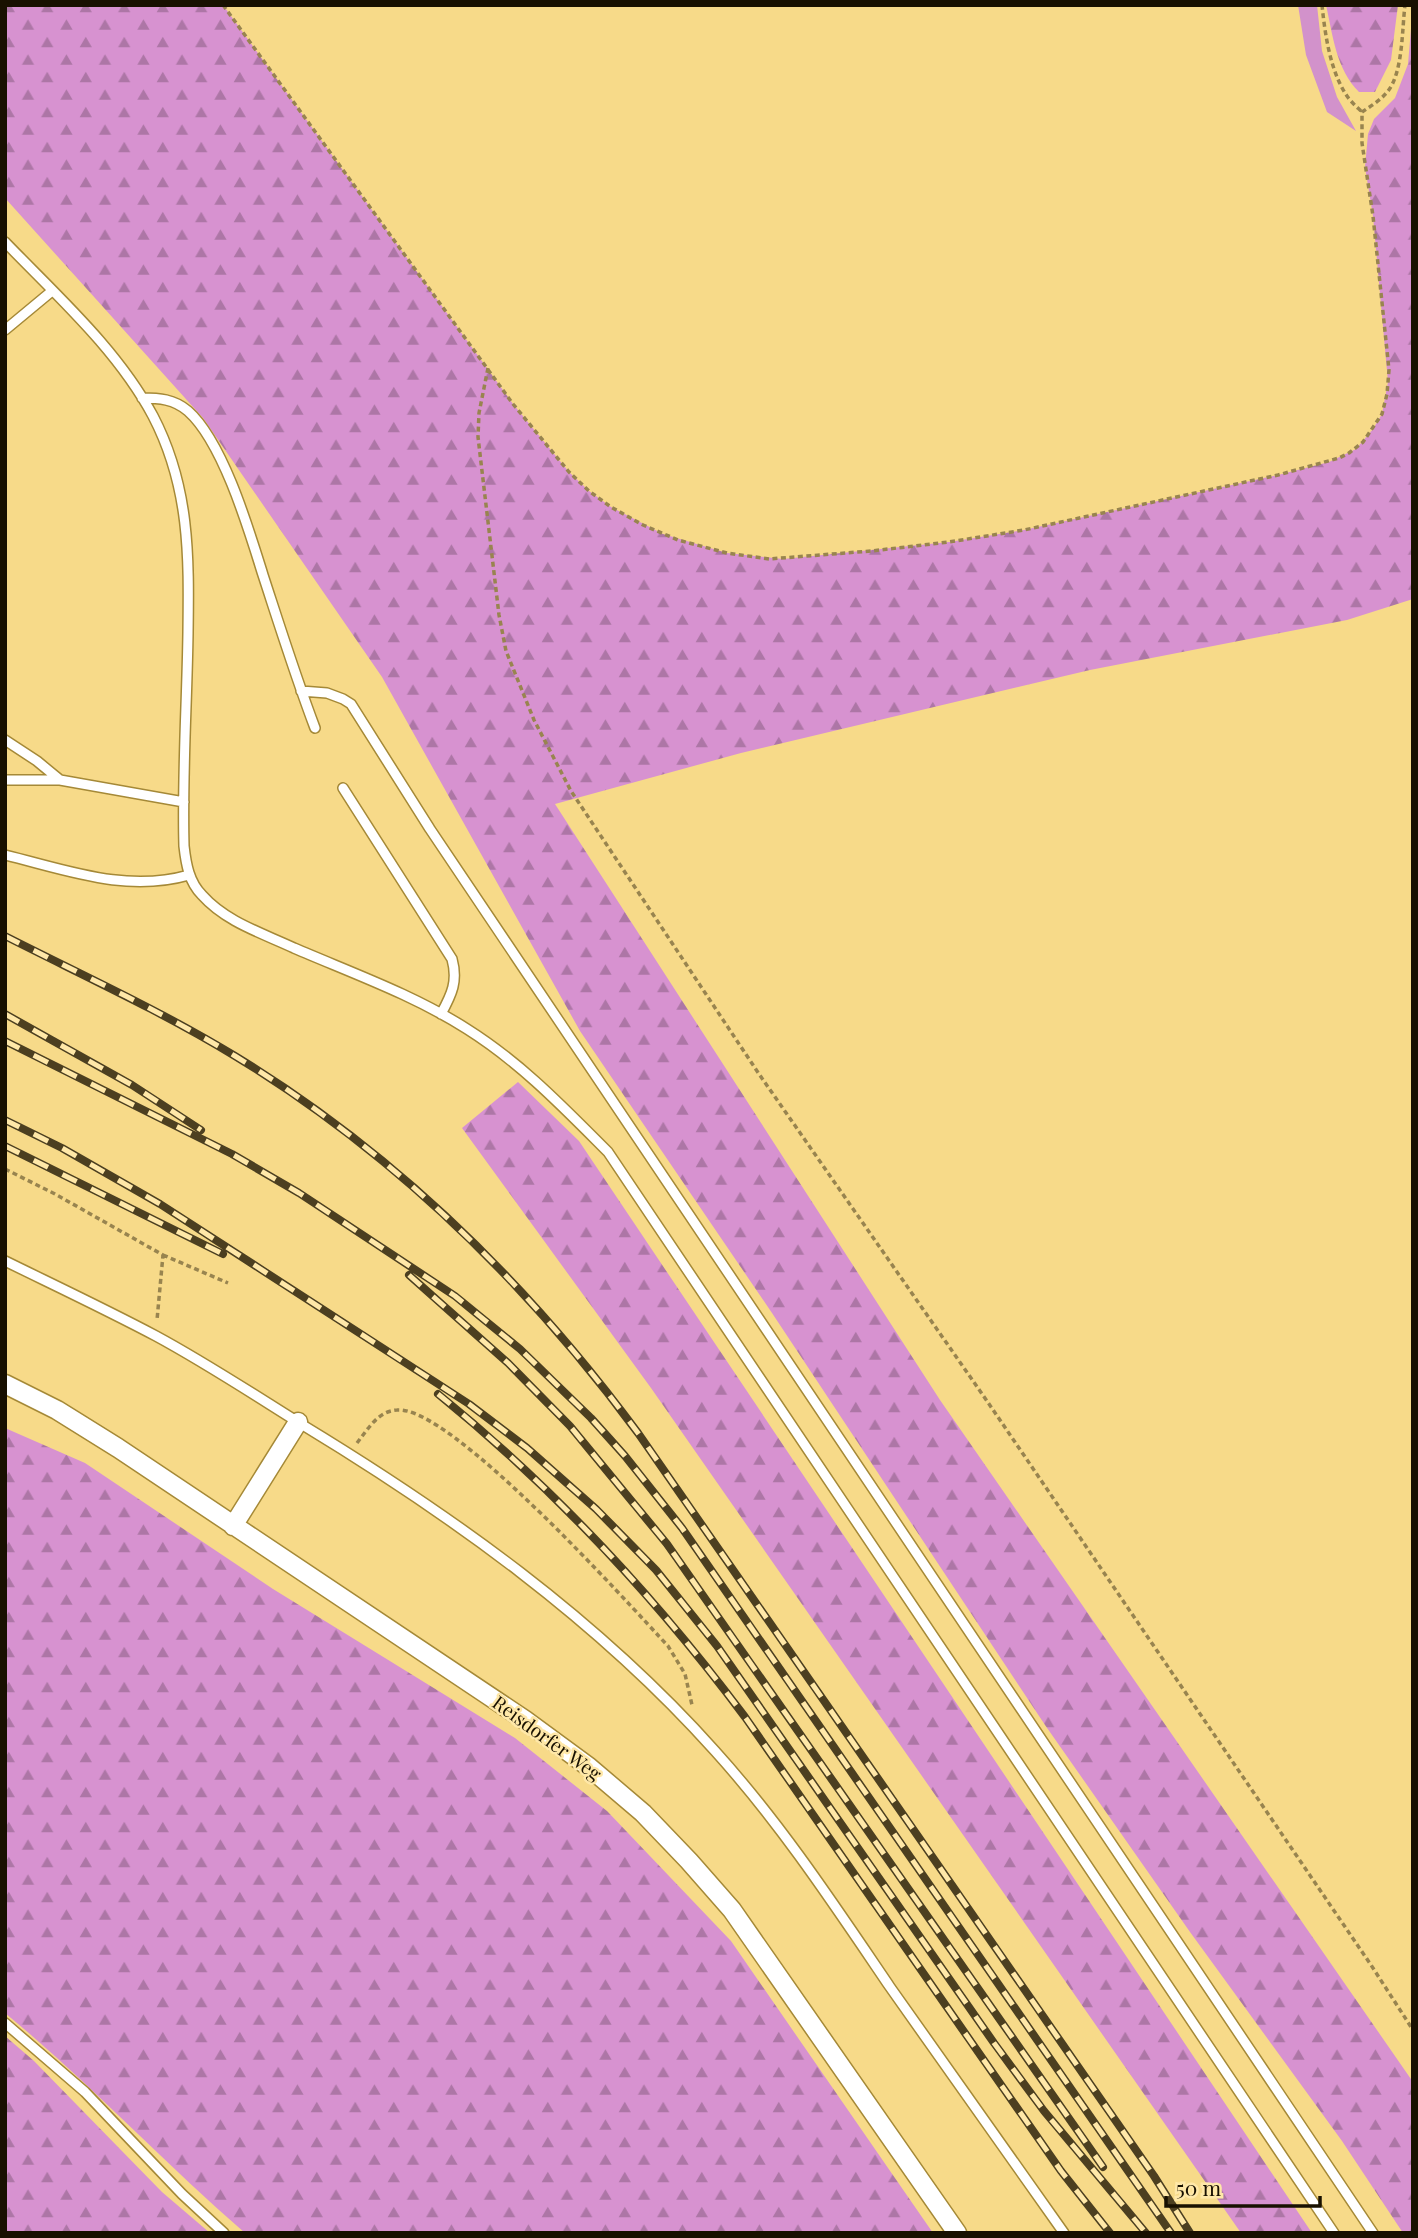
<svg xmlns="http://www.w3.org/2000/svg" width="1418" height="2238" viewBox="0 0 1418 2238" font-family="'Playfair Display',serif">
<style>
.green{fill:#d292cb}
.forest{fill:url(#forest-firs)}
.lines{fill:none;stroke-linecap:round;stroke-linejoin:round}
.service-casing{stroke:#a58937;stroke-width:12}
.minor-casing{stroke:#a58937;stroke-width:21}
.path{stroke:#98844f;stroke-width:3.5;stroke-dasharray:5 3.5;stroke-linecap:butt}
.service{stroke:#fff;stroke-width:9}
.minor{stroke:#fff;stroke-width:18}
.rail-casing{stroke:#4c3f20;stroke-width:8}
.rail{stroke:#ffe8a8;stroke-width:5;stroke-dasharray:16;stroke-linecap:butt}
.labels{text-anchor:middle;stroke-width:5;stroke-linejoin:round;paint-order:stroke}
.street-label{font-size:19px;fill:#181000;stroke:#ffe8a8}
</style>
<defs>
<pattern id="forest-firs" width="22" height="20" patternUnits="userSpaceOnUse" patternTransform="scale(1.75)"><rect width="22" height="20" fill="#d792d0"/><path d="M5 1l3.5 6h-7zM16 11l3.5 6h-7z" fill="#ad76a6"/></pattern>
</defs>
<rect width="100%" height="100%" fill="#f7da89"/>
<path class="green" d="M1298 5H1317L1322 51 1337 97 1356 131 1327 112 1306 55Z"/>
<path class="forest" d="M5 5H223L513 404 569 472 589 491 611 507 663 534 727 553 783 559 949 542 1024 530 1278 475 1329 462 1356 449 1373 429 1382 414 1388 382 1373 216 1365 167 1368 134 1374 119 1395 98 1408 64 1413 5V599L1347 620 1090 670 741 753 555 804 940 1400 1413 2082V2233H1403L1342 2141 1190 1932 1045 1725 772 1313 580 1031 382 677 203 418 5 198Z
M1326 5H1398L1391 60 1375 92H1359C1336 69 1333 36 1326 5Z
M518 1082 579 1141 1312 2233H1241L651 1388 462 1128Z
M5 1428 85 1463 273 1589 515 1738 607 1811 731 1941 933 2233H245C163 2162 89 2082 5 2013Z
M5 2036 34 2061 162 2192 210 2233H5Z"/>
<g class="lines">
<defs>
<path id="service" d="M5 242C57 296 117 349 153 416 190 487 189 556 188 633 187 704 182 775 184 846 186 864 189 882 202 895 226 922 262 933 294 948 352 973 414 995 467 1029 521 1063 563 1107 608 1152L1334 2233
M5 330 52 291
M142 398C159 398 174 399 188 411 223 442 249 530 263 575 280 627 296 678 315 728
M301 691 327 693 343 699 351 704 430 829 1373 2233
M5 740 37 761 60 780 184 802
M5 780H60
M343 788 452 959C458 981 452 994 441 1014
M5 855C67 870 126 893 189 875
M5 1261C56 1286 107 1310 156 1336 206 1363 253 1394 301 1424 451 1515 597 1619 715 1751 781 1824 835 1906 890 1987 948 2069 1006 2151 1064 2233
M5 2023 85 2092 182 2194 224 2233"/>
<path id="minor" d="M5 1384 57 1410 118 1448 525 1720 589 1767 643 1813 689 1861 732 1910 957 2233
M233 1526 298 1422"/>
</defs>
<use href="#service" class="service-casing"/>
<use href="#minor" class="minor-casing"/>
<path class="path" d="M223 5 513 404 569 472 589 491 611 507 643 525 678 540 727 553 769 559 871 551 949 542 1024 530 1278 475 1339 458 1349 453 1363 442 1382 414 1387 394 1389 370 1373 216 1362 143V112C1371 106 1381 100 1388 91 1403 72 1402 29 1405 5
M1322 5C1325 34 1330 71 1347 96 1351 102 1357 107 1362 112
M488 368 479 413 478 437 499 615 506 651 534 720 571 791 759 1074 987 1401 1371 1965 1413 2030
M5 1169 55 1194 163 1255 157 1320
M163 1255 228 1283
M357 1443C368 1429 378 1411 397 1410 450 1405 627 1602 668 1646L685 1674 692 1705"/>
<use href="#service" class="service"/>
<use href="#minor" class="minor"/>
<defs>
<path id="rail" d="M5 936C82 975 161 1011 235 1056 394 1153 528 1284 638 1433L1154 2176 1190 2233
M5 1014 132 1085 201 1130
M5 1041 232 1154 299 1193 455 1296 520 1349 591 1418 625 1456 682 1528 1171 2233
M5 1120 62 1148 160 1204 469 1404 527 1448 596 1509 656 1570 717 1646 994 2043 1044 2111 1146 2233
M5 1146 223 1254
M409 1275 508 1363 570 1426 667 1544 1103 2167
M438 1394C554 1488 656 1598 745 1717L1061 2171 1110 2233"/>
</defs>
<use href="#rail" class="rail-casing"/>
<use href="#rail" class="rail"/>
</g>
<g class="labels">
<g class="street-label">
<text transform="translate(547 1738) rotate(36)" y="7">Reisdorfer Weg</text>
</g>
</g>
<rect width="1418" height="2238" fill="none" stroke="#181000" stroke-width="14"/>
<path d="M1166 2196v10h154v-10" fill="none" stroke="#181000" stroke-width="3.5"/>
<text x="1176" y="2196" font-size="21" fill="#181000" stroke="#ffe8a8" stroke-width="5" paint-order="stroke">50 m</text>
</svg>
